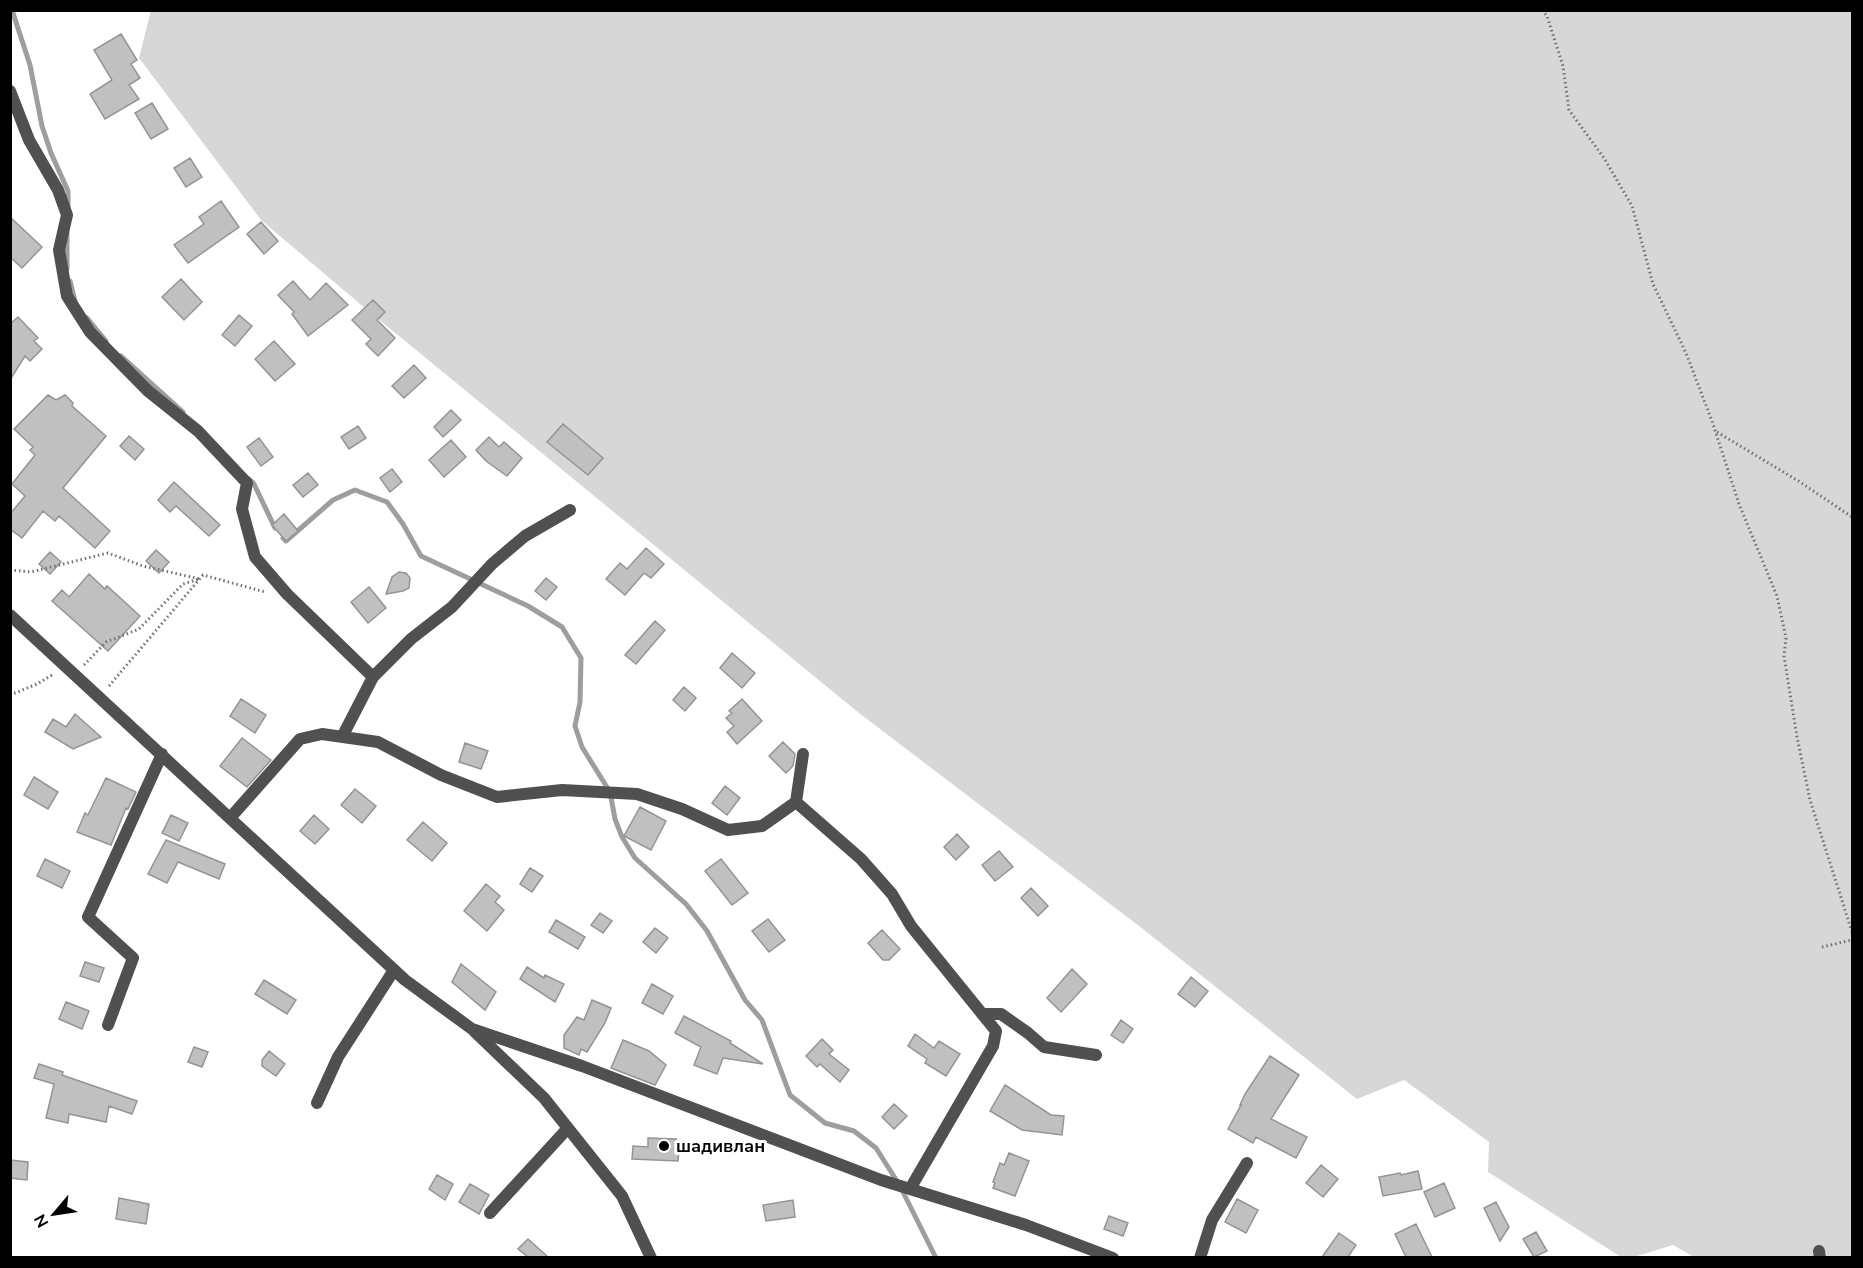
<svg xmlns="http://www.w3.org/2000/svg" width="1863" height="1268" viewBox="0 0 1863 1268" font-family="'Nunito Sans',sans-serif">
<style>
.green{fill:#d7d7d7}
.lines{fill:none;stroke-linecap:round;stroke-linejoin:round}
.stream{stroke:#9e9e9e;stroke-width:5}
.building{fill:#c0c0c0;stroke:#949494;stroke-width:1.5}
.path{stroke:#727272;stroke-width:3;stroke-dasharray:1.5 3;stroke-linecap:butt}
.minor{stroke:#505050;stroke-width:12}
.poi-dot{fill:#000;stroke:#fff;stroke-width:2}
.labels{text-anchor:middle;stroke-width:6;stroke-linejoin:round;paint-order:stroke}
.poi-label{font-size:18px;font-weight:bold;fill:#000;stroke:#fff;text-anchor:start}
</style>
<rect width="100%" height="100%" fill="#fff"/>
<path class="green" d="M151 10 1852 11V1257H1694L1673 1245 1634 1257H1621L1488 1172 1489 1142 1404 1080 1357 1099 1139 926 859 713 366 309 261 220 139 58Z"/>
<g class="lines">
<path class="stream" d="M12 10 30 65 42 126 51 153 68 191V206
M67 269V233
M70 281 75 301
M87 318 106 341
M121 356 183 412
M249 479 254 484 275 528
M283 538 286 541 333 500 355 490 387 502 403 524 421 556 528 606 562 627 581 658 580 702 575 726 582 747 610 792 615 819 622 837 635 858 686 904 707 931 745 1000 762 1020 790 1095 825 1123 854 1131 876 1148 900 1186 936 1258"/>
</g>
<path class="building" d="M121 34 137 60 131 64 140 78 129 85 139 99 105 119 90 94 112 80 94 50Z
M152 103 168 129 151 139 135 113Z
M190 158 202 177 186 187 174 168Z
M221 201 239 227 188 263 174 245 204 224 199 217Z
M10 217 42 247 22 268 10 257Z
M261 222 278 241 264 254 247 234Z
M181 279 202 302 184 320 162 297Z
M293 281 310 300 326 283 348 305 308 336 292 314 294 312 278 295Z
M373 300 385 312 377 320 395 338 378 356 366 344 371 339 352 320Z
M239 315 252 326 235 346 222 335Z
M18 317 38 338 34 341 42 349 30 361 25 356 10 380V324Z
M274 341 295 364 275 381 255 359Z
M414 365 426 378 404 398 392 386Z
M48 395 56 400 65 395 73 403 72 406 106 436 63 488 110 531 95 548 59 516 55 521 43 511 22 538 10 529V514L25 496 12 484 35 455 30 450 33 447 14 429Z
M451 410 461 420 443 437 434 427Z
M563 424 603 458 588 475 547 442Z
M358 426 366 438 349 449 341 437Z
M129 436 144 449 135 460 120 446Z
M489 437 499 447 504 442 522 458 507 476 486 461 476 450Z
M259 438 273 457 261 466 247 447Z
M451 440 466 457 444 477 429 460Z
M392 469 402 482 390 492 380 478Z
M308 473 318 485 303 497 293 485Z
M174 482 220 525 209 536 176 506 170 512 158 500Z
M284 514 298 531 286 541 272 525Z
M646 548 664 564 651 578 644 573 625 595 606 579 620 563 627 569Z
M156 550 169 562 159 573 146 561Z
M50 552 61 562 50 574 39 564Z
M399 572 406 573 410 578 409 588 403 591 386 594 392 577Z
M89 574 105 589 107 586 140 616 108 651 52 601 62 590 69 597Z
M546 578 557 587 546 600 535 591Z
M369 587 386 608 368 623 351 602Z
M655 621 665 630 636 664 625 655Z
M732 653 755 673 742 688 720 668Z
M684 687 696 698 685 711 673 700Z
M241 699 266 715 255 733 230 716Z
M742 699 762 721 737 744 727 732 734 726 726 718 732 713 729 711Z
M75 714 101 737 73 749 45 732 53 719 66 727Z
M242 738 271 760 247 787 220 766Z
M783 742 795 754 793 766 786 773 769 756Z
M465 743 488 751 481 769 459 762Z
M34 777 58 792 48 809 24 795Z
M106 778 136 792 128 809 126 808 111 845 77 832 85 813 88 815Z
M725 786 740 798 727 815 712 803Z
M355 789 376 806 362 823 341 805Z
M640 807 666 821 651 850 624 836Z
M171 815 188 823 179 841 162 833Z
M314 815 329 829 315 844 300 831Z
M423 822 447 843 432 861 407 840Z
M957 834 969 847 956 860 944 847Z
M166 840 225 864 219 879 178 862 167 883 148 874Z
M999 851 1013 867 995 881 982 865Z
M45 859 70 871 62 888 37 876Z
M721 859 748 893 732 905 705 871Z
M530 868 543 876 532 892 520 884Z
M486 884 500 896 495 902 504 910 487 931 464 911Z
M1031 888 1048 906 1038 916 1021 898Z
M600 913 612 921 603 933 591 925Z
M768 919 785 940 769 952 752 931Z
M556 920 585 937 578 949 549 932Z
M655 928 668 938 656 953 643 942Z
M882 930 900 949 889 960H883L868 943Z
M85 962 104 968 99 982 80 976Z
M461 964 496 992 485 1010 452 982Z
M527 967 544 978 545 975 564 984 555 1002 520 979Z
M1072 969 1087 984 1061 1012 1047 998Z
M1191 977 1208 991 1195 1007 1178 994Z
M264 980 296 1000 287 1014 255 994Z
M652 984 673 996 663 1014 642 1003Z
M592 1000 611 1008 605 1023 587 1052 581 1049 579 1055 564 1048V1035L577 1017 584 1020Z
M66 1002 89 1011 82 1029 59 1019Z
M684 1016 731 1041 730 1043 763 1064 723 1058 717 1074 694 1065 701 1047 675 1033Z
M1121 1020 1133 1029 1123 1043 1111 1035Z
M915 1034 934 1048 939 1041 960 1054 946 1076 925 1063 927 1059 908 1046Z
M822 1039 833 1050 829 1054 849 1070 840 1082 820 1064 817 1067 806 1056Z
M623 1040 649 1051 666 1065 655 1085 611 1068Z
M194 1047 208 1052 202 1067 188 1062Z
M269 1051 285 1064 276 1076 262 1066V1060Z
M1270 1056 1299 1075 1271 1119 1307 1137 1296 1158 1256 1137 1253 1143 1228 1129 1241 1105H1240L1245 1094Z
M39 1064 63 1072 62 1075 137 1101 132 1114 109 1106 106 1122 69 1114 68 1123 46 1118 54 1084 34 1078Z
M1005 1085 1051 1115 1064 1116 1062 1135 1022 1130 990 1111Z
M894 1104 907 1116 894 1129 882 1117Z
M648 1138 676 1139V1149H679L678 1161 632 1159 633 1146 648 1147Z
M1009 1153 1029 1161 1015 1196 993 1188 995 1183 993 1182 1000 1163 1004 1165Z
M10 1160 28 1162 27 1180 10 1178Z
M1321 1165 1338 1179 1323 1197 1306 1183Z
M1418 1171 1422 1189 1383 1196 1379 1177 1400 1173 1401 1175Z
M437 1175 453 1184 445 1200 429 1189Z
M1444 1183 1455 1208 1435 1217 1424 1192Z
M470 1184 489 1195 479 1214 459 1202Z
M119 1198 149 1204 146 1224 116 1219Z
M1237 1199 1258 1210 1246 1233 1225 1222Z
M793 1200 795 1217 766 1221 763 1205Z
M1496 1202 1509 1227 1500 1241 1484 1208Z
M1109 1216 1128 1223 1123 1236 1104 1229Z
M1416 1224 1432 1257H1406L1395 1234Z
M1536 1232 1547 1251 1534 1257 1523 1239Z
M1339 1233 1356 1245 1348 1257H1322Z
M528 1239 548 1257H528L518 1249Z"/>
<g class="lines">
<path class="path" d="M1542 10 1547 16 1563 66 1569 110 1604 158 1632 206 1653 284 1686 353 1712 421 1739 504 1777 596 1786 638 1784 656 1797 737 1810 800 1852 932
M1717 432 1800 482 1852 517
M10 570 31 572 108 553 143 566 200 579
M84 665 106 642 139 629 183 584 199 579
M109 686 203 575 265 592
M10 695 37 684 52 675
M1822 947 1852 940"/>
<path class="minor" d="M10 91 29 140 58 190 67 215 59 250 67 296 90 332 148 391 198 431 247 483 242 509 255 557 287 594 373 677
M10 615 405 980 472 1029 582 1066 881 1180 1026 1225 1113 1258
M342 737 373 677 411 639 452 607 492 564 525 536 570 510
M796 802 861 859 892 894 911 926 996 1031 993 1046 910 1189
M230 818 300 739 322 734 378 742 441 775 497 797 562 790 637 794 682 809 728 830 762 826 796 802 803 754
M982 1014H1001L1028 1033 1044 1047 1096 1055
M108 1025 133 958 88 917 162 754
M475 1032 544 1098 622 1196 651 1258
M317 1103 338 1057 394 970
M490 1213 568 1128
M1819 1251 1820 1258
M1200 1258 1212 1220 1247 1163"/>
</g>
<circle class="poi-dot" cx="664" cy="1146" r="6"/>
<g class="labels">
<g class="poi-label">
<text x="676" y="1152">шадивлан</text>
</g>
</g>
<rect width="1863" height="1268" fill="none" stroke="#000000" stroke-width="24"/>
<g transform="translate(54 1214) rotate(241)" stroke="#ffffff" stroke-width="4.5" paint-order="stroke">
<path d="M0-4.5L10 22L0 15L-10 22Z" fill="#000000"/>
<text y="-9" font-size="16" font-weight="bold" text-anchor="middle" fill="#000000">N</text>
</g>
</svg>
